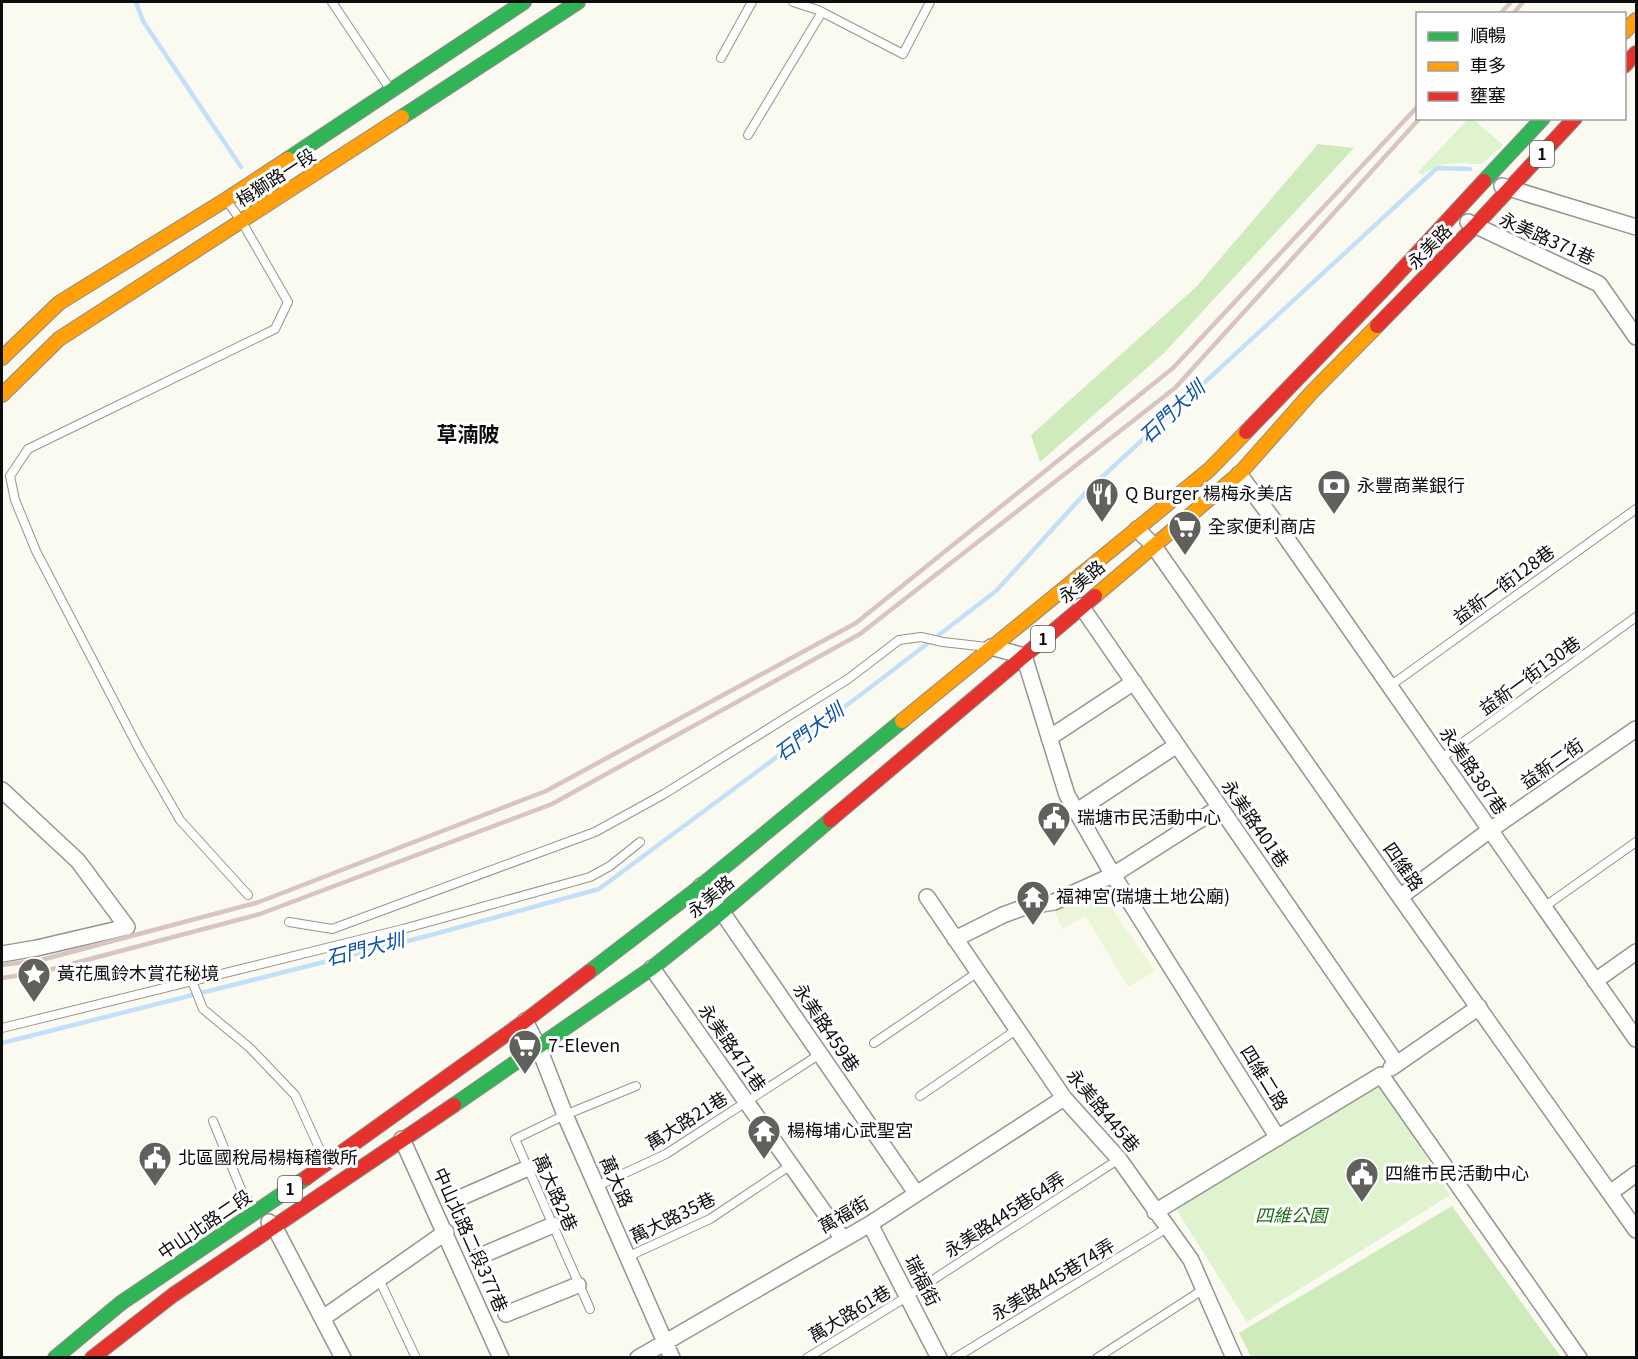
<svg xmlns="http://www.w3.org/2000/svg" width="1638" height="1359" viewBox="0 0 1638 1359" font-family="Georgia,'Noto Sans TC',serif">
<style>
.green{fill:#e0f3cf}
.forest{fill:#cfebbc}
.pitch{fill:#ebf6d9}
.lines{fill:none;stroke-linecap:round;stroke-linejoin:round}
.stream{stroke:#c4e0f9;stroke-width:4.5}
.lane-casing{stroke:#949490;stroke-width:10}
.street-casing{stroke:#949490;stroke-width:18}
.fast-casing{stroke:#8b8a86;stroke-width:16}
.slow-casing{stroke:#8b8a86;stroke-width:16}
.jam-casing{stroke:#8b8a86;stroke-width:16}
.lane{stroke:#fefefd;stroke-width:8}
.street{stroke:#fefefd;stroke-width:15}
.fast{stroke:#30b455;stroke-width:14}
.slow{stroke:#ff9f0a;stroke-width:14}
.jam{stroke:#e5322d;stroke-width:14}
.rail{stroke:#d8c4c2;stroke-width:4.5}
.labels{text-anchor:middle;stroke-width:6;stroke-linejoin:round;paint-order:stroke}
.shield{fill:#fff;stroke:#565656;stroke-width:1.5}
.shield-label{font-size:16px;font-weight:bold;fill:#0d0d0d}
.street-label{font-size:18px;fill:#0d0d0d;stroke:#fff}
.poi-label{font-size:18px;fill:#0d0d0d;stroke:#fff;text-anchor:start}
.park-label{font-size:18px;font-style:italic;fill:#1f6a17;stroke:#fff}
.water-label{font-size:20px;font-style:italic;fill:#0b52a9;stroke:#fff}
.quarter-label{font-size:21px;font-weight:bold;fill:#0d0d0d;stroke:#fff}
</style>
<rect width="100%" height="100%" fill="#fbfaf1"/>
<path class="green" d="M1468 119H1473L1503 145 1482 164C1456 164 1445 159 1422 175L1418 172Z
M1379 1082 1450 1195 1247 1322 1176 1209Z"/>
<path class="forest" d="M1318 144 1354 148 1164 353 1040 462 1031 435 1196 287Z
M1452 1206 1561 1357H1251L1239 1333Z"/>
<path class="pitch" d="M1097 887 1155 971 1128 987 1086 916 1062 929 1055 912Z"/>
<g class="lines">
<path class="stream" d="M136 2 143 21 241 167
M2 1043 431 935 599 889 867 690 996 591 1089 489 1437 168 1470 169"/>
<defs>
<path id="lane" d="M332 2 390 89
M793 2 818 10 903 54 930 2
M721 58 752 2
M748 135 822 12
M227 201 242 222 288 302 275 329 28 449 10 476 15 500 36 551 139 749 180 820 248 895
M1390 686 1636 509
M1440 759 1636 617
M1544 907 1636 842
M289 922 332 929 595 832 664 794 848 679 899 640 921 637 943 642 987 647
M192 981 203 1009 250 1048 295 1095 326 1163
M2 1028 403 929 590 877 610 866 640 842
M874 1043 978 972
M920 1096 1016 1030
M213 1121 243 1194 257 1210
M597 1186 666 1154 820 1054
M627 1257 710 1219 791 1165
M379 1279 416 1358
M590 1309 515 1139 565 1115 636 1086
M807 1358 908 1296 1119 1159
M955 1358 1167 1228
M1097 1358 1204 1289"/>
<path id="street" d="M1502 186 1636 227
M1468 222 1599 284 1636 337
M1239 474 1278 526 1636 1039
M1137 529 1153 545 1400 897 1636 1230
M1081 606 1397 1064
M991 647 1024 656 1067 795 1113 875 1278 1138
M1049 738 1134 682
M2 790 78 861 127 927 37 948 2 954
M1077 811 1177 745
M701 886 722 912 916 1193
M927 897 1064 1098 1119 1159 1191 1260 1234 1358
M1400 897 1490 830 1636 729
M955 939 1003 915 1025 907 1054 902 1113 875 1220 807
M652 968 843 1239
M1595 981 1636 952
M525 1021 539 1048 565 1115 672 1358
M1391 1068 1479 1007
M402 1139 501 1358
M1610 1193 1636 1174
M453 1201 528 1168
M1155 1212 1381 1075 1579 1358
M269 1222 274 1226 343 1358
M870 1224 939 1358
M478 1257 553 1225
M506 1314 578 1285
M323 1318 446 1232
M638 1358 870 1224 1064 1098"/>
<path id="fast" d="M402 117 578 2
M288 159 524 2
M1484 181 1543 118
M589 972 701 886 902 721
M454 1105 652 968 722 912 830 820
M55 1358 121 1303 306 1178"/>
<path id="slow" d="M1624 32 1636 20
M2 358 59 303 227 199 288 159
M2 395 59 339 402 117
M1095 596 1241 472 1311 393 1377 326
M902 721 1209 470 1246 432"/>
<path id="jam" d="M1624 66 1636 53
M1377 326 1474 227 1575 118
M1246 432 1385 288 1484 181
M830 820 1095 596
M306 1178 525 1021 589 972
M92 1358 173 1295 454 1105"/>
</defs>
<use href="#lane" class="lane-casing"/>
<use href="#street" class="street-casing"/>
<use href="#fast" class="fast-casing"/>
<use href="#slow" class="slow-casing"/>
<use href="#jam" class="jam-casing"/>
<use href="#lane" class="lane"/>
<use href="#street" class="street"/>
<use href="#fast" class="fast"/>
<use href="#slow" class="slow"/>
<use href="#jam" class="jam"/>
<path class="rail" d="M1500 14 1511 2
M1513 14 1523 2
M2 965 41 960 259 902 546 791 856 623 1173 368 1418 106
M2 978 41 972 260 914 552 804 860 634 1175 388 1420 118"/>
</g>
<defs>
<symbol id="bank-pin" viewBox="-11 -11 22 30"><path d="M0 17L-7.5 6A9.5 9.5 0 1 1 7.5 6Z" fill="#60605d" stroke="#fff"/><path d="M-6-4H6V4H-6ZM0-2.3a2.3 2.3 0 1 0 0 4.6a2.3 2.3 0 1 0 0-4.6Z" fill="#fff"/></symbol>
<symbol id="restaurant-pin" viewBox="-11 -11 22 30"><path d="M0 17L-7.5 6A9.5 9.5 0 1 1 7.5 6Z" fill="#60605d" stroke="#fff"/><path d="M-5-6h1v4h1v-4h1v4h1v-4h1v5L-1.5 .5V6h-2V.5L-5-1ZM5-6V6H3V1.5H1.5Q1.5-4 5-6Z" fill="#fff"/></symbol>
<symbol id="supermarket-pin" viewBox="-11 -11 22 30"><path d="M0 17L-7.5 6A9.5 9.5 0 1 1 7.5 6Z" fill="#60605d" stroke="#fff"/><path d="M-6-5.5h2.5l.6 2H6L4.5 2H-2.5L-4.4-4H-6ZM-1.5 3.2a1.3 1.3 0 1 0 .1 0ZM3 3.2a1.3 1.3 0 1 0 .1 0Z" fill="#fff"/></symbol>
<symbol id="civic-pin" viewBox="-11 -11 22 30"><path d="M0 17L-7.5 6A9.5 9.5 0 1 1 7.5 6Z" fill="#60605d" stroke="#fff"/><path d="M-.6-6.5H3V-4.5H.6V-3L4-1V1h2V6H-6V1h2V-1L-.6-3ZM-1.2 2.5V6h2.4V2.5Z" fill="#fff"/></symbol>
<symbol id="temple-pin" viewBox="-11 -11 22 30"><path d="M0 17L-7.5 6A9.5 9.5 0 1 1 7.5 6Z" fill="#60605d" stroke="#fff"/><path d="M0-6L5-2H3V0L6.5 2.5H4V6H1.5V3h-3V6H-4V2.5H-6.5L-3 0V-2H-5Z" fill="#fff"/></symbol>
<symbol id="sight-pin" viewBox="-11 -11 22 30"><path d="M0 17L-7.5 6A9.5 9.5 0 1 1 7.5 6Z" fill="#60605d" stroke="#fff"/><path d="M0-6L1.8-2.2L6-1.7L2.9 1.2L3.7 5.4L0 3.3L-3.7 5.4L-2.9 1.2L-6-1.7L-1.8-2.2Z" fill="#fff"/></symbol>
</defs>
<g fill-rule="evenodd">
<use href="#bank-pin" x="1315" y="467" width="38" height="52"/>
<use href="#restaurant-pin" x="1083" y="475" width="38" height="52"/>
<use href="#supermarket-pin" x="1166" y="508" width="38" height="52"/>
<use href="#civic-pin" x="1035" y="799" width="38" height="52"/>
<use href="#temple-pin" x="1014" y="878" width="38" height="52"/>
<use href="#sight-pin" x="15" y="955" width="38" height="52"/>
<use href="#supermarket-pin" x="506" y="1027" width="38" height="52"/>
<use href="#temple-pin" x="745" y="1112" width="38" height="52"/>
<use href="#civic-pin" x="136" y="1139" width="38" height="52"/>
<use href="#civic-pin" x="1343" y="1155" width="38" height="52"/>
</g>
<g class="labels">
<g class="shield">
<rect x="1530" y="141" width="24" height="26" rx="4.5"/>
<rect x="1031" y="626" width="24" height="26" rx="4.5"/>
<rect x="278" y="1176" width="24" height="26" rx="4.5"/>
</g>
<g class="shield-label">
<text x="1542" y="160">1</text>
<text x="1043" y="645">1</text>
<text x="290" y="1195">1</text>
</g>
<g class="street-label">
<text transform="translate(276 178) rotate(-33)" y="6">梅獅路一段</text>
<text transform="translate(1547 239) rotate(24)" y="6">永美路371巷</text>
<text transform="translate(1430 247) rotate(-46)" y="6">永美路</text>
<text transform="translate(1082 582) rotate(-41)" y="6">永美路</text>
<text transform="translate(1504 585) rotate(-36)" y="6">益新一街128巷</text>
<text transform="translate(1530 676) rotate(-36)" y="6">益新一街130巷</text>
<text transform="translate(1552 764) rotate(-35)" y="6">益新二街</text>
<text transform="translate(1473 771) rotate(55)" y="6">永美路387巷</text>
<text transform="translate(1255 824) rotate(55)" y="6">永美路401巷</text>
<text transform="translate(1403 867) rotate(55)" y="6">四維路</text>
<text transform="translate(711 897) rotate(-40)" y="6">永美路</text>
<text transform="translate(826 1028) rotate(56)" y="6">永美路459巷</text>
<text transform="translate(732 1048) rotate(55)" y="6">永美路471巷</text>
<text transform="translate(1264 1078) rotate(58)" y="6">四維二路</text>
<text transform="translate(1103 1111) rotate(50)" y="6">永美路445巷</text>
<text transform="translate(687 1121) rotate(-32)" y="6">萬大路21巷</text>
<text transform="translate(616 1182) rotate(66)" y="6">萬大路</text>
<text transform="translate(555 1193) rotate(66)" y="6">萬大路2巷</text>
<text transform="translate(844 1215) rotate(-30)" y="6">萬福街</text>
<text transform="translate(1005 1215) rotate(-33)" y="6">永美路445巷64弄</text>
<text transform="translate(673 1218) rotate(-26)" y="6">萬大路35巷</text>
<text transform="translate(205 1225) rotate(-34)" y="6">中山北路二段</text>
<text transform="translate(470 1240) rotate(66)" y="6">中山北路二段377巷</text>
<text transform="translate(1053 1280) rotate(-31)" y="6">永美路445巷74弄</text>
<text transform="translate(922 1281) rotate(63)" y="6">瑞福街</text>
<text transform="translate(850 1314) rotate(-31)" y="6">萬大路61巷</text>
</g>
<g class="poi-label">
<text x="1357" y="492">永豐商業銀行</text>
<text x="1125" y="500">Q Burger 楊梅永美店</text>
<text x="1208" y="533">全家便利商店</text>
<text x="1077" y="824">瑞塘市民活動中心</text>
<text x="1056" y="903">福神宮(瑞塘土地公廟)</text>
<text x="57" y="980">黃花風鈴木賞花秘境</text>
<text x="548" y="1052">7-Eleven</text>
<text x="787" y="1137">楊梅埔心武聖宮</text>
<text x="178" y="1164">北區國稅局楊梅稽徵所</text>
<text x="1385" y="1180">四維市民活動中心</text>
</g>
<g class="park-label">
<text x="1291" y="1222">四維公園</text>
</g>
<g class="water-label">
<text transform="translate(1172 412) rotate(-43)" y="7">石門大圳</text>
<text transform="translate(809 732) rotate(-37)" y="7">石門大圳</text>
<text transform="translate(365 949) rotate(-14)" y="7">石門大圳</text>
</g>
<g class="quarter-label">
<text x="468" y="442">草湳陂</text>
</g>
</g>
<rect width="1638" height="1359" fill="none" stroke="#0d0d0d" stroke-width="6"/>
<rect x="1416" y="12" width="210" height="108" fill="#ffffff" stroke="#9e9e9e" stroke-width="1.5"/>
<rect x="1428" y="32" width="30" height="9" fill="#30b455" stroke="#9e9e9e" stroke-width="1.5"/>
<text x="1470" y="42" font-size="18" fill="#0d0d0d">順暢</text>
<rect x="1428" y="62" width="30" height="9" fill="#ff9f0a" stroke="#9e9e9e" stroke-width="1.5"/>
<text x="1470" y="72" font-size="18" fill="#0d0d0d">車多</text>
<rect x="1428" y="92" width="30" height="9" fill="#e5322d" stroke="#9e9e9e" stroke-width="1.5"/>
<text x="1470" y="102" font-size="18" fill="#0d0d0d">壅塞</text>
</svg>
